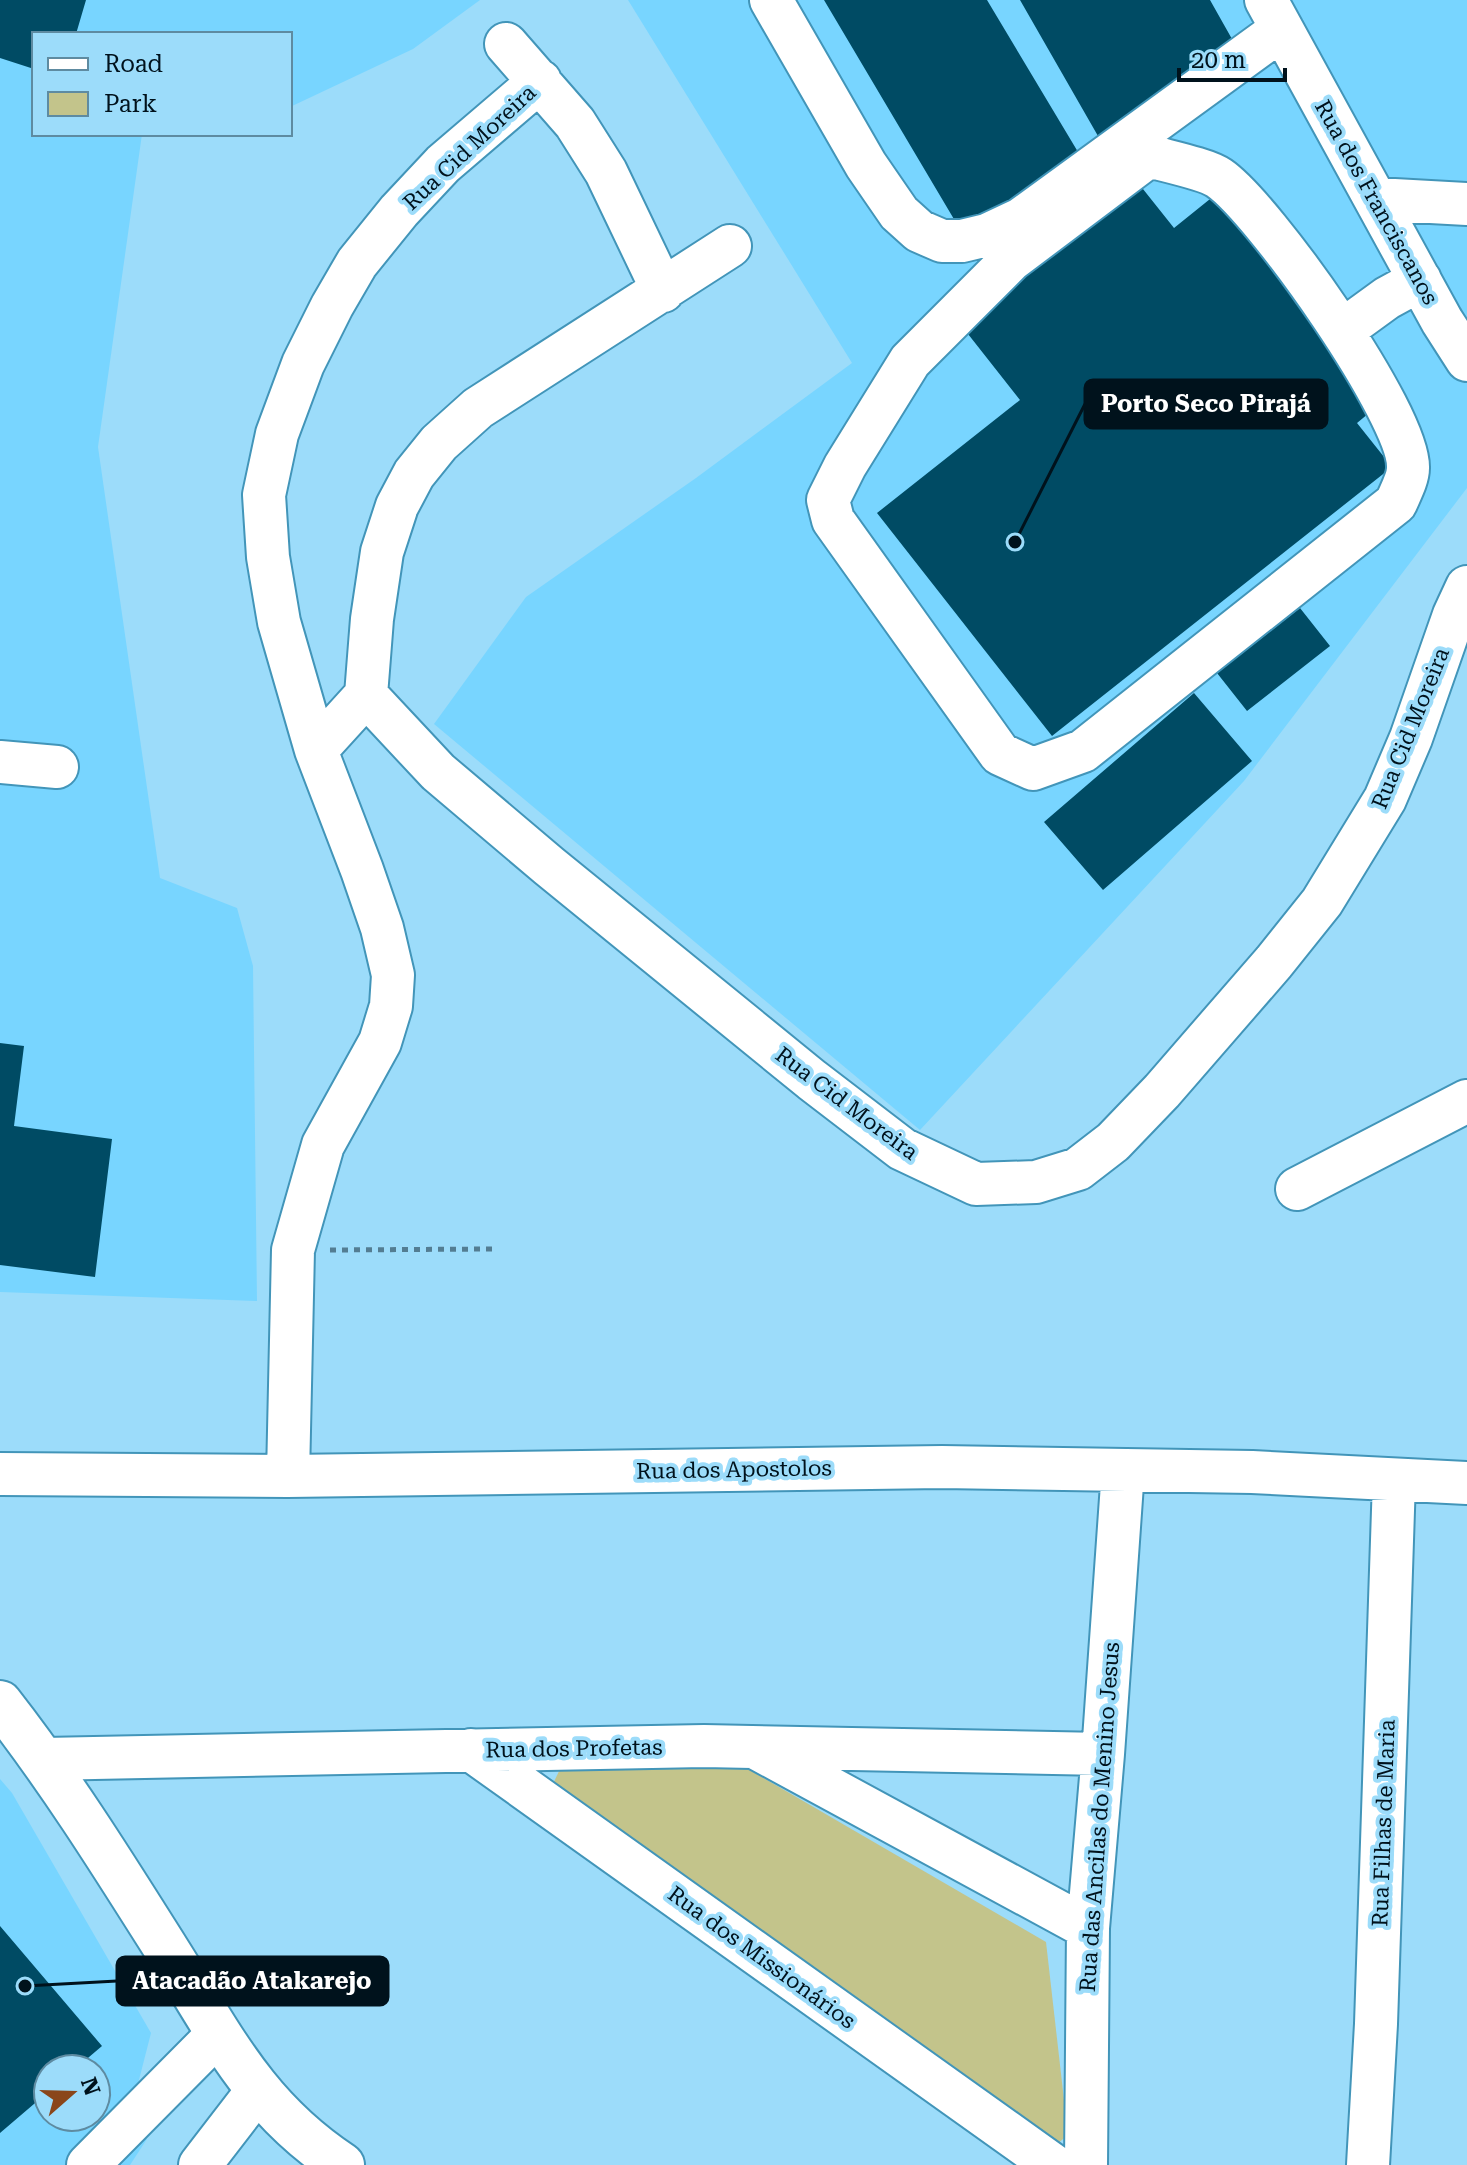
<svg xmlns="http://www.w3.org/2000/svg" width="1467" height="2165" viewBox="0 0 1467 2165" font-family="'Roboto Serif',serif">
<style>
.built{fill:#78d5ff;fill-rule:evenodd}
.green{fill:#c3c48b}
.building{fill:#004b64}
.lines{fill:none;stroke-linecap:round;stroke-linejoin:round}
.minor-casing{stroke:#4295b9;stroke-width:46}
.major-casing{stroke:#4295b9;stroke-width:48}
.path{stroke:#537d92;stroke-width:5;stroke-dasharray:6 6;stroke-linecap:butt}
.minor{stroke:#fff;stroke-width:42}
.major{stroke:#fff;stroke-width:44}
.labels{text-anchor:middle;stroke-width:8;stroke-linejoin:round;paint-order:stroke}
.street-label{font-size:22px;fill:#00121c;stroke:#9cdcfa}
.leader{fill:none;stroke:#00121c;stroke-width:3}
.callout-dot{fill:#00121c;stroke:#9cdcfa;stroke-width:3}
.callout{fill:#00121c;stroke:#00121c;stroke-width:3}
.callout-label{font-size:24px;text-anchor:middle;font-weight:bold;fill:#fff}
</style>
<rect width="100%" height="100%" fill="#9cdcfa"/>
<path class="built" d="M0 0H480L413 49 290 107V34H34V134H142L98 447 160 878 237 908 253 966 257 1301 0 1292Z
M628 0H1467V488L1244 781 920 1130 434 724 526 597 696 478 852 363Z
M0 1779 12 1793 151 2033 129 2119 147 2139 130 2165H0ZM48 2069H96V2117H48Z"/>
<path class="green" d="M736 1762 1046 1942 1068 2135 1057 2144 551 1788 561 1767Z"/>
<path class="building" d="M0 0H86L76 34H34V69L0 58Z
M824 0H987L1081 157 961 231Z
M1020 0H1210L1241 55 1098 136Z
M1135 179 1174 228 1215 195 1380 404 1357 423 1392 467 1052 736 877 513 1020 400 957 320Z
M1300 608 1330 646 1247 711 1217 673Z
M1194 693 1252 761 1103 890 1044 822Z
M0 1043 24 1046 14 1126 112 1139 95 1277 0 1265Z
M0 1926 102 2046 75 2069H48V2092L0 2133Z"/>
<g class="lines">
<defs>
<path id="minor" d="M771 0 866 165 899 213 919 231 942 241H962L987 235 1021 219 1282 29
M1266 0 1442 321 1467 360
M506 44 575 123 606 172 663 291
M1149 156C1166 161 1206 169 1219 178 1264 209 1410 415 1408 468 1408 479 1400 493 1396 503L1083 751 1033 769 1000 754 833 520 828 500 845 466 910 361 1011 260Z
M1376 199 1467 204
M1343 330 1387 298 1420 280
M366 695 438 772 549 866 812 1080 902 1149 976 1184 1036 1182 1078 1169 1113 1142 1162 1091 1274 962 1322 902 1385 799 1411 738 1454 615 1467 587
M316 750 366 695 372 619 382 552 397 506 414 474 439 443 478 408 730 246
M0 762 57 767
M1297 1189 1467 1101
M0 1474 288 1476 942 1467 1252 1472 1467 1483
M288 1476 293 1250 323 1145 380 1042 391 1006 393 975 382 928 362 870 316 750 279 622 268 557 264 495 277 434 303 364 332 306 357 263 399 211 443 164 540 81
M758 1749 1088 1928
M471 1750 1053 2165
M44 1759 704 1746 1103 1754
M88 2165 218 2034
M200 2165 257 2091
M1086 2165 1088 1928 1103 1754 1123 1470
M1368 2165 1376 2024 1394 1480"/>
<path id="major" d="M0 1703C61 1781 114 1866 167 1950 221 2035 254 2107 342 2165"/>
</defs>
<use href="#minor" class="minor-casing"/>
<use href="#major" class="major-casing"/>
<path class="path" d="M330 1250 492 1249"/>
<use href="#minor" class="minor"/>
<use href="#major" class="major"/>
</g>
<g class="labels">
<g class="street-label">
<text transform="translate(469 147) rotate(-43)" y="8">Rua Cid Moreira</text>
<text transform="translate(1377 202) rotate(61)" y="8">Rua dos Franciscanos</text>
<text transform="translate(1410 728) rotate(-68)" y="8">Rua Cid Moreira</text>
<text transform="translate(847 1103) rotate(37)" y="8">Rua Cid Moreira</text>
<text transform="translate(734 1469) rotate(-1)" y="8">Rua dos Apostolos</text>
<text transform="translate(574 1748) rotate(-1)" y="8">Rua dos Profetas</text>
<text transform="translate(1099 1817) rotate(-86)" y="8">Rua das Ancilas do Menino Jesus</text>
<text transform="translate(1383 1823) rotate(-88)" y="8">Rua Filhas de Maria</text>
<text transform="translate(762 1957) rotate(36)" y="8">Rua dos Missionários</text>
</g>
</g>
<path class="leader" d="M1015 542L1085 404M25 1986L117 1981"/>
<g class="callout-dot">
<circle cx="1015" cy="542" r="8"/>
<circle cx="25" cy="1986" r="8"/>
</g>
<g class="callout">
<rect x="1085" y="380" width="242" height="48" rx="8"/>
<rect x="117" y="1957" width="271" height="48" rx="8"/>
</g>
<g class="callout-label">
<text x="1206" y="412">Porto Seco Pirajá</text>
<text x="252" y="1989">Atacadão Atakarejo</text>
</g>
<rect x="32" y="32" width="260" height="104" fill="#9cdcfa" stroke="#5e8ba1" stroke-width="2"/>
<rect x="48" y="58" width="40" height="12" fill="#ffffff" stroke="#5e8ba1" stroke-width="2"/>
<text x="104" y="72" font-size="24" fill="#00121c">Road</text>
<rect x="48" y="92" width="40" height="24" fill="#c3c48b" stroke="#5e8ba1" stroke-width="2"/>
<text x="104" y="112" font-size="24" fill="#00121c">Park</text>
<g transform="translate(72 2093) rotate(70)"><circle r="38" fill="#9cdcfa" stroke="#5e8ba1" stroke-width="2"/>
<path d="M0-6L14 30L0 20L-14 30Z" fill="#8a461a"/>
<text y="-12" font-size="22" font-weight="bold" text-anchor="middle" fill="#00121c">N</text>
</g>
<path d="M1179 68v12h106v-12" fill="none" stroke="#00121c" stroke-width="4"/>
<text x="1191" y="68" font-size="24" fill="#00121c" stroke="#9cdcfa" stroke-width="6" paint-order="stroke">20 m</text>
</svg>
